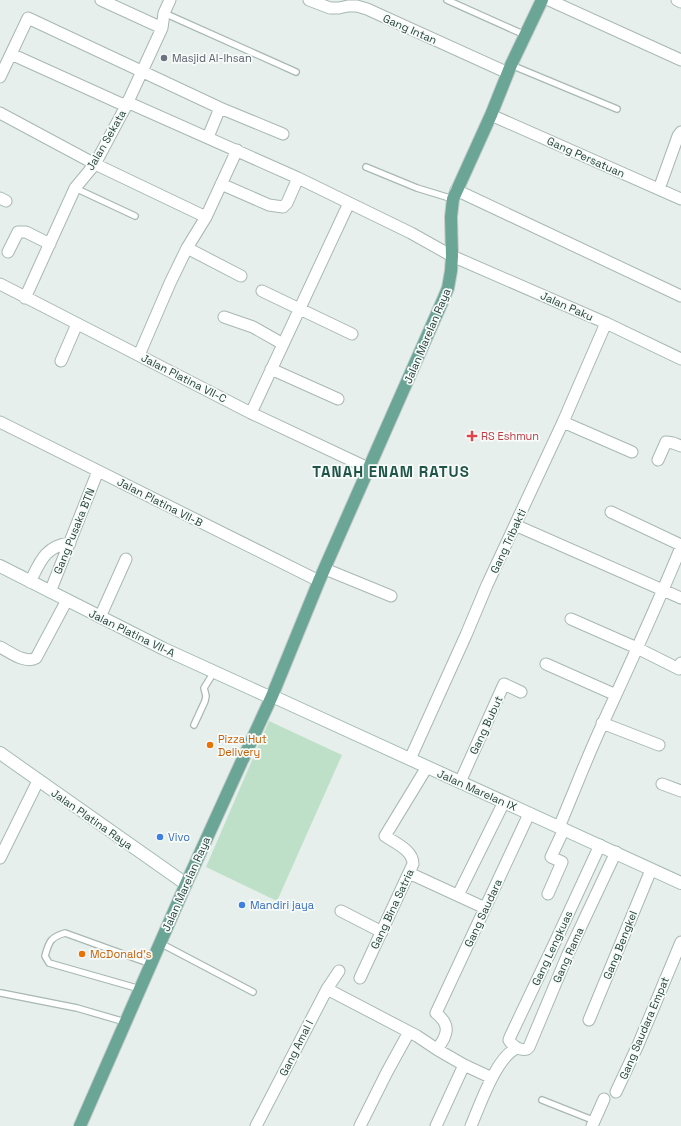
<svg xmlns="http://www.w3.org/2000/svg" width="681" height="1126" viewBox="0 0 681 1126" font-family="'Space Grotesk',sans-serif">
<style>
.green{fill:#bfe0c8}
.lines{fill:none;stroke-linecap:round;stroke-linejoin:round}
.lane-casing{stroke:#a8b8b2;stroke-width:8}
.street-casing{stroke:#a8b8b2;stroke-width:13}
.secondary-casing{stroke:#a4bbb3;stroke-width:14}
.primary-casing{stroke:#c2cac8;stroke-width:14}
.lane{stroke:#fff;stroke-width:5.5}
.street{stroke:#fff;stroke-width:11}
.secondary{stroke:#fff;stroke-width:12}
.primary{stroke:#6aa596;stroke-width:12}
.worship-dot{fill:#6b7280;stroke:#f7fbf9;stroke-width:1.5}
.health-dot{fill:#e0444e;stroke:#f7fbf9;stroke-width:1.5}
.food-dot{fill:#e8710a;stroke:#f7fbf9;stroke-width:1.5}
.shop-dot{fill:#3f7fe0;stroke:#f7fbf9;stroke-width:1.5}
.labels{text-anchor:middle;stroke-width:3.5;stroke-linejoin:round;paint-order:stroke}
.street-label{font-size:11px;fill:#24423a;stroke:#f7fbf9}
.worship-label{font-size:11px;fill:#5b616d;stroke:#f7fbf9;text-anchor:start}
.health-label{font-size:11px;fill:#be3a42;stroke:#f7fbf9;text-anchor:start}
.food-label{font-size:11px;fill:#c56008;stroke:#f7fbf9;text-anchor:start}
.shop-label{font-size:11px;fill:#366cbe;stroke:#f7fbf9;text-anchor:start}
.district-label{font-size:15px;font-weight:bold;letter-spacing:1px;fill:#1f5548;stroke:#f7fbf9}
</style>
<rect width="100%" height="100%" fill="#e6efeb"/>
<path class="green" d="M269 721 342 755 277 901 206 867Z"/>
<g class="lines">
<defs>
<path id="lane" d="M447 0 525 35
M164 13 296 72
M511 65 617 109
M366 167 417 188 453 199
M75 188 135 216
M194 725 205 701 206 696 204 688 214 672
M160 943 253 992
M140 989 49 963 45 956C49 941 51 937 65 933L151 964
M1 993 77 1008 125 1022
M542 1100 595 1121"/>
<path id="street" d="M101 0 162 28
M309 0 330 8H339L348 6H357L367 9 508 73
M549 0 681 60
M677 0 681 2
M11 54 126 106
M0 77 28 18 220 108 283 134
M127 102 298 178 411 233 452 256 606 323 681 359
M0 113 95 164 206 217
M491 115 681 199
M208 137 220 108
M221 184 269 205 283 207 287 203 298 178
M659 189 678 136 681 132
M456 190 681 296
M0 198 6 201
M187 248 241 276
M8 252 18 232H26L50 244
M0 284 251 413 370 469
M262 291 352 334
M25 298 75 188 95 164 126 106 162 28 164 13 170 0
M224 317 253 327 283 344
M139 355 170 283 187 248 206 217 237 150
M61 361 77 324
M271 369 338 399
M251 413 349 203
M0 422 319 581
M563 422 632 452
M658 460 666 442 673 443 681 446
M611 512 681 545
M515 525 681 598
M325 569 391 596
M30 582C40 562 45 546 70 543
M50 592 98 471
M100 617 126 559
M571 619 637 648 679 669 681 663
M0 647C10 652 25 664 36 658L67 600
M546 664 616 695
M602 723 659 745
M410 759 466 635 487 585 563 422 606 323
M460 782 504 684 521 692
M662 784 681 791
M559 827C574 792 587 757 603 723 630 664 657 606 681 547
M600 845 557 938 510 1037 509 1040C512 1046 520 1051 527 1049L529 1047 568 954 616 852
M0 858 38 781
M409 873 485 908
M548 894 562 862 551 857 564 829
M458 895 504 802
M341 911 382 932
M360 978 413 864C413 850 395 843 385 836L427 767
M327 989 417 1036 438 1050 464 1065
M589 1020 651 870
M437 1049C448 1035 451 1025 436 1013L529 814
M616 1092 638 1045 681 942
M256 1126 327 989 339 971
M360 1126 387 1072 409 1032
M436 1126 464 1065 492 1078
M471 1126C480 1105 496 1057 517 1048
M592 1126 604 1099"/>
<path id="secondary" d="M0 566 164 649 265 695
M272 696 681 883
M0 753 186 884"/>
<path id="primary" d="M243 759 272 696 319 581 443 300 448 288 451 271 452 256 451 217 453 199 491 115 511 65 542 0
M80 1126 186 884 246 752"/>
</defs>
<use href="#lane" class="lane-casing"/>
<use href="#street" class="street-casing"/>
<use href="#secondary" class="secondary-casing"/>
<use href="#primary" class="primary-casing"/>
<use href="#lane" class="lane"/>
<use href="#street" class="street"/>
<use href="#secondary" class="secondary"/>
<use href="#primary" class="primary"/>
</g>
<circle class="worship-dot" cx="164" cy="58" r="4"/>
<path class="health-dot" d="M470 430h4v4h4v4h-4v4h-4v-4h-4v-4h4z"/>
<g class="food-dot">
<circle cx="210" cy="745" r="4"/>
<circle cx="82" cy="954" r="4"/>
</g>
<g class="shop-dot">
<circle cx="160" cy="837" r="4"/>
<circle cx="242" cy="905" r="4"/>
</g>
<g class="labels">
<g class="street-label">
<text transform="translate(410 29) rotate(24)" y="4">Gang Intan</text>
<text transform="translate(106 140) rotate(-60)" y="4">Jalan Sekata</text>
<text transform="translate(586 157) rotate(24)" y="4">Gang Persatuan</text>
<text transform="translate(567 306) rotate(24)" y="4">Jalan Paku</text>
<text transform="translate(427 336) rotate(-67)" y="4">Jalan Marelan Raya</text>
<text transform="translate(184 378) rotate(27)" y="4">Jalan Platina VII-C</text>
<text transform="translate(160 502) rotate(27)" y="4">Jalan Platina VII-B</text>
<text transform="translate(74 531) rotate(-68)" y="4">Gang Pusaka BTN</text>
<text transform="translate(508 541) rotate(-65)" y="4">Gang Tribakti</text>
<text transform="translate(132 633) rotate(26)" y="4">Jalan Platina VII-A</text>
<text transform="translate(486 725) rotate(-65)" y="4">Gang Bubut</text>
<text transform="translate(477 790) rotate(24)" y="4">Jalan Marelan IX</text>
<text transform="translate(92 819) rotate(35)" y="4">Jalan Platina Raya</text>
<text transform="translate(186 884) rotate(-66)" y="4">Jalan Marelan Raya</text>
<text transform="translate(392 909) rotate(-65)" y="4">Gang Bina Satria</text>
<text transform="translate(483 913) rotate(-65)" y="4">Gang Saudara</text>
<text transform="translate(620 945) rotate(-68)" y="4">Gang Bengkel</text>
<text transform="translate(552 948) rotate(-65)" y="4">Gang Lengkuas</text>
<text transform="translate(568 955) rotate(-66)" y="4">Gang Rama</text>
<text transform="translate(644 1028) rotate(-67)" y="4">Gang Saudara Empat</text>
<text transform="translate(296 1048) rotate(-63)" y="4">Gang Amal I</text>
</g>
<g class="worship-label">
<text x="172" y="62">Masjid Al-Ihsan</text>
</g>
<g class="health-label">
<text x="481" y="440">RS Eshmun</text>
</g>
<g class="food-label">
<text x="218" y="743">Pizza Hut<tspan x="218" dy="13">Delivery</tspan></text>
<text x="90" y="958">McDonald's</text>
</g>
<g class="shop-label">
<text x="168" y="841">Vivo</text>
<text x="250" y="909">Mandiri jaya</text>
</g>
<g class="district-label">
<text x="391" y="477">TANAH ENAM RATUS</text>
</g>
</g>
</svg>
